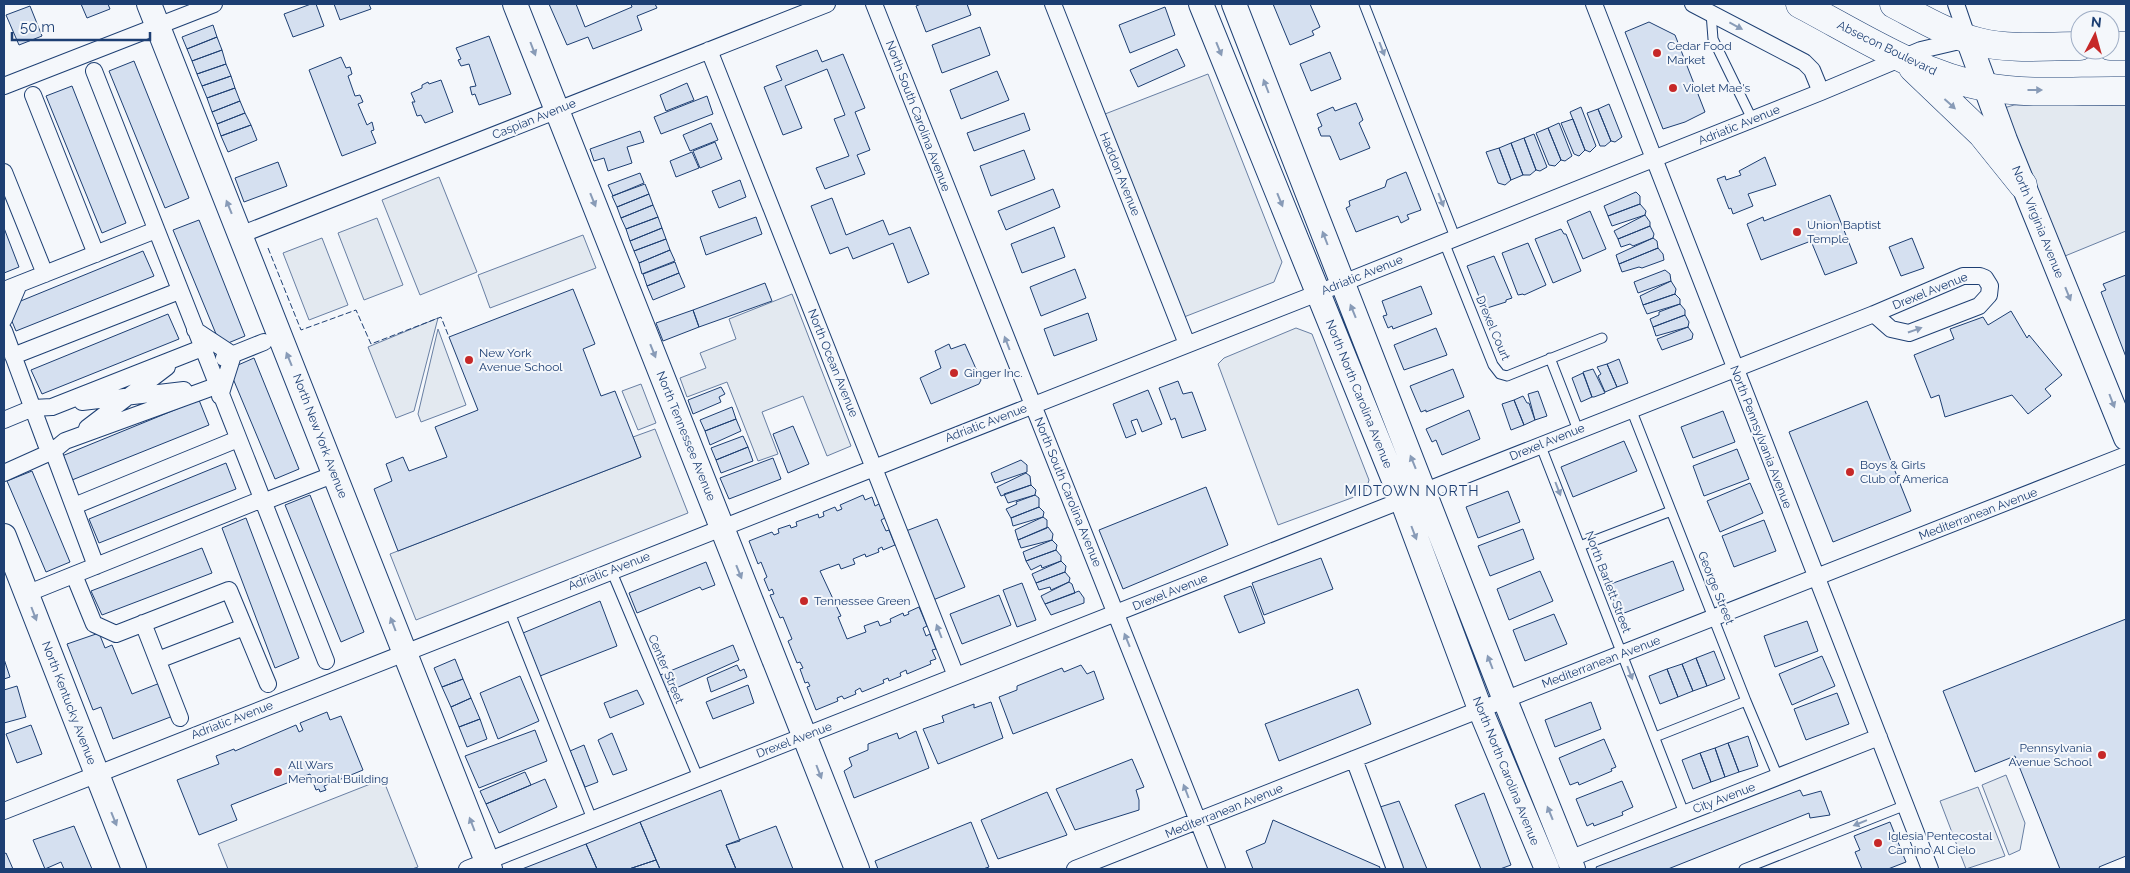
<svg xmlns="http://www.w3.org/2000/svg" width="2130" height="873" viewBox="0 0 2130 873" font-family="Raleway,sans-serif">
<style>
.green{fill:#e3e9f0;stroke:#687fa3}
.building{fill:#d5e0f0;stroke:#1d3f73}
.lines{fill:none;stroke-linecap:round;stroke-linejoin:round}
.lane-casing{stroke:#1d3f73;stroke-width:11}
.street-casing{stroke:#1d3f73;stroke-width:18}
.secondary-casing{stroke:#1d3f73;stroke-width:26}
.highway-casing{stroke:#1d3f73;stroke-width:29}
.lane{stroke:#f4f7fb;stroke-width:9}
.street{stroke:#f4f7fb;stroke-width:16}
.secondary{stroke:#f4f7fb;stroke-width:24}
.highway{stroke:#f4f7fb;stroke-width:28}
.fence{stroke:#1d3f73;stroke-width:1;stroke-dasharray:6 2.5;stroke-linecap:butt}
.oneway{fill:#889bb7}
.poi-dot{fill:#c62828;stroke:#f4f7fb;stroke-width:2}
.labels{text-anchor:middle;stroke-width:4;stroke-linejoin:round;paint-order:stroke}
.poi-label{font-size:12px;fill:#1d3f73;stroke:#f4f7fb;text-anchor:start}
.street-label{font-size:12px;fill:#1d3f73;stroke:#f4f7fb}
.neighbourhood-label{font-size:14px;letter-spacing:1px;fill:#1d3f73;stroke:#f4f7fb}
</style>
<rect width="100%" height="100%" fill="#f4f7fb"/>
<path class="green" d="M1208 74 1282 262 1274 282 1184 317 1105 114Z
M2014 105H2126V231L2065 256 2004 108Z
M439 177 477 272 420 295 382 200Z
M377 218 403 285 364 300 338 233Z
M583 235 596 268 490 308 478 275Z
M322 238 348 305 309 320 283 253Z
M792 294 851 446 827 456 803 396 762 412 778 454 758 461 727 382 687 397 680 378 706 368 700 353 736 339 729 319Z
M438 318 414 411 396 418 368 347Z
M1296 328 1312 334 1369 480 1365 493 1278 525 1218 364 1224 358Z
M438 329 466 405 421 422 418 414Z
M641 384 656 423 638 430 622 391Z
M655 429 688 513 416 620 390 554 641 457 633 437Z
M2006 775 2025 823 2020 850 2009 855 1982 785Z
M383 779 418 867 412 869H228L218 844Z
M1978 787 2005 856 1966 869 1940 801Z"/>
<path class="building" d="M81 4H108L110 9 87 18Z
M311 4H316L324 26 293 37 284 14Z
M334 4H369L371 9 340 20Z
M549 4H576L585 27 632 7 631 4H655L657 8 637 16 642 30 593 49 588 37 567 45Z
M921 4H967L971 15 926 32 916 6Z
M1273 4H1310L1320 27 1312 31 1314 35 1290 45Z
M30 6 42 36 19 45 6 15Z
M1165 7 1175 35 1130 53 1119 25Z
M1649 22 1675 35 1705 112 1685 122 1663 129 1625 32Z
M213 25 217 37 187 49 182 37Z
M980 27 990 55 942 73 932 45Z
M489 36 511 94 479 105 475 94 472 95 470 87 476 86 469 64 461 66 458 60 461 59 456 48Z
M217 37 222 50 192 61 187 49Z
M1177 49 1185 66 1138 87 1130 70Z
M222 50 226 64 197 74 192 61Z
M817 50 822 62 843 54 865 108 855 112 870 150 857 155 865 174 825 189 816 168 849 156 834 119 845 115 827 69 785 86 802 128 783 135 764 87 782 80 776 66Z
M1330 52 1341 79 1311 91 1300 64Z
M341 57 346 68 350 67 352 74 348 76 355 96 360 95 363 102 358 104 367 125 372 122 374 130 371 131 376 143 342 156 309 70Z
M134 61 189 198 165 208 109 71Z
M226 64 231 76 202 86 197 74Z
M997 71 1009 100 961 119 950 90Z
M231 76 235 88 207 98 202 86Z
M441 80 453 112 425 123 421 115 417 116 412 102H415L411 93 422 88V85L428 82 429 84Z
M687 83 694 100 666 111 660 95Z
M72 86 126 223 102 233 46 96Z
M235 88 240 101 212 112 207 98Z
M707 96 713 114 661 134 654 117Z
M240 101 245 113 217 124 212 112Z
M1356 103 1363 120 1359 123 1370 148 1340 160 1330 136H1321L1318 128 1322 126 1317 114 1333 107 1335 111Z
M1609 104 1622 137 1615 142 1611 141 1598 109Z
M1581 107 1596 146 1590 152 1585 150 1570 112Z
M1598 109 1611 141 1605 146H1600L1587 113Z
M245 113 251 125 221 136 217 124Z
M1024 113 1030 130 974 151 967 133Z
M1573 119 1585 150 1579 156 1574 154 1561 123Z
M711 123 718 140 690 151 683 135Z
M1559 123 1572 156 1565 161 1561 160 1548 128Z
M251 125 257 140 228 152 221 136Z
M1548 128 1561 160 1555 166 1549 165 1536 133Z
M640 131 644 142 627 147 632 163 608 171 604 158 594 161 590 149Z
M1534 134 1547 167 1540 171 1536 170 1524 138Z
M1524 138 1536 170 1530 175H1523L1511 143Z
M715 142 722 159 700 168 693 151Z
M1511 143 1523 175 1511 180 1499 148Z
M1499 148 1511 180 1505 185 1498 183 1486 152Z
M1024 150 1035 179 991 196 980 166Z
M692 152 699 168 676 177 670 161Z
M1765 157 1776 185 1748 194 1753 206 1733 214 1731 208 1729 209 1717 179 1725 176 1726 180 1741 175 1739 171Z
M278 162 287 186 244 202 235 178Z
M1406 172 1421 210 1407 215 1409 219 1401 223 1398 216 1356 232 1346 208 1350 206 1349 201 1385 187 1387 180Z
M640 173 644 183 613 196 608 185Z
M740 180 746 197 719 208 712 191Z
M645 184 649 194 617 207 612 196Z
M1053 189 1060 207 1006 230 998 211Z
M1636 192 1640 196V204L1608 216 1604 206Z
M649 194 653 205 621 218 617 207Z
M1830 195 1857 263 1825 275 1811 241 1761 260 1747 224 1763 217 1764 221Z
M832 198 846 235 883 220 889 235 910 227 929 274 908 283 893 243 853 259 848 247 830 254 811 206Z
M1640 204 1646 211 1645 215 1612 226 1608 216Z
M653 205 658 217 626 229 621 218Z
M1590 211 1606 249 1583 259 1567 221Z
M1645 215 1650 222V226L1618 239 1614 231Z
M658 217 662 228 630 241 626 229Z
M756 217 762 234 706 255 700 237Z
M199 220 245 336 221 346 173 230Z
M1650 226 1654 234 1653 238 1633 246 1630 244 1621 247 1618 239Z
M1054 227 1065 257 1022 273 1011 244Z
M4 228 19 267 4 273Z
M662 228 666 239 634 251 630 241Z
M1561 229 1564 234H1566L1581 271 1553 283 1535 239Z
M1653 238 1657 241 1658 248 1619 264 1616 255Z
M1912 238 1924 268 1901 276 1889 247Z
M666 239 670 250 639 263 634 251Z
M1528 243 1546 285 1524 295 1523 294 1518 295 1502 253Z
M1658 248 1663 254 1664 260 1642 268 1639 267 1622 272 1619 264Z
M670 250 675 261 642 274 639 263Z
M143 251 154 276 16 331 6 307Z
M1494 256 1512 298 1506 300V302L1484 309 1467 266Z
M675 262 679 273 647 286 643 274Z
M1075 269 1086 298 1041 316 1030 287Z
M1665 270 1670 274 1671 281 1638 293 1634 282Z
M679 273 685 287 653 300 647 286Z
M2126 275V357L2101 292 2106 290 2103 284Z
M1671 281 1676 289 1675 294 1643 305 1640 296Z
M765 283 772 301 699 327 693 310Z
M1421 286 1432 314 1393 329 1392 326 1388 328 1383 316 1387 315 1382 301Z
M573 289 595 344 583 349 601 396 615 391 641 457 398 551 374 489 392 481 386 464 403 457 409 471 447 457 435 427 478 410 449 337Z
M1675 294 1680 299V304L1647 314 1643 305Z
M1680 304 1685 310V315L1653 327 1650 319 1659 315V312Z
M693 310 699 327 663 341 656 323Z
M2011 311 2027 338 2029 335 2062 375 2045 389 2051 396 2028 414 2012 395 1945 417 1939 395 1931 398 1914 355 1954 339 1950 329 1983 317 1988 325Z
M1088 313 1097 340 1054 356 1044 329Z
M168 314 179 339 42 394 31 370Z
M1685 315 1689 322 1688 327 1656 336 1653 327Z
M1688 327 1693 334 1692 339 1662 350 1657 339Z
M1436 328 1447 355 1404 370 1394 345Z
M949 344 951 349 965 344 981 380 979 384 931 404 920 378 941 368 935 351Z
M254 358 299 469 275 479 229 369Z
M1619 359 1628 383 1617 387 1607 364Z
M1607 364 1617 387 1605 392 1598 376 1601 374 1597 367Z
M1453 369 1464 397 1426 412V410L1421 412 1410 386Z
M1593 369 1605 393 1594 397H1592L1583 372Z
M1583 373 1592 397 1581 402 1572 378Z
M1178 381 1183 394 1192 392 1206 430 1182 438 1175 418 1171 420 1159 388Z
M721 387 725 394 719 397 721 402 693 414 688 400Z
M1148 390 1162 424 1142 432 1137 419 1131 421 1136 434 1126 438 1113 404Z
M1538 391 1547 416 1535 420 1528 394Z
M1523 396 1527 403H1529L1535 420 1524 425 1514 400Z
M199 400 209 425 72 480 62 456Z
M1514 400 1524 425 1511 430 1502 404Z
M1867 401 1911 511 1833 542 1789 432Z
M732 407 736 419 705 431 700 420Z
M1469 410 1480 439 1442 455 1436 440 1432 442 1426 429Z
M1723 411 1735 442 1693 458 1681 427Z
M736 419 741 431 710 445 705 431Z
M793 426 809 464 788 473 773 434Z
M743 436 748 447 716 460 711 448Z
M1624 441 1637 471 1573 497 1561 467Z
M748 447 753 461 721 473 716 460Z
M1737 449 1749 479 1704 496 1693 466Z
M773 458 781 479 729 499 720 478Z
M1021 460 1027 465V472L995 483 991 473Z
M226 463 236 489 99 543 89 519Z
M32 471 70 562 46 572 7 481Z
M1026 473 1030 476 1031 485 1001 496 997 487Z
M1750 483 1763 513 1720 532 1707 501Z
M1031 485 1036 490 1035 495 1008 503 1004 494Z
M1206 487 1228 545 1123 589 1099 530Z
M1508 491 1520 522 1478 538 1466 507Z
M310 495 364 632 341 642 285 505Z
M863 495 865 500 872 497 875 506 879 504 885 518 881 520 886 531 889 530 895 545 883 550 882 547 878 549 879 552 866 557 865 554 853 559 855 564 841 569 839 564 820 571 841 616 838 617 847 639 866 632 864 626 878 621 880 626 891 622 890 619 903 613 904 616 909 614 908 612 919 607 927 626 923 628 926 636 930 634 936 649 932 650 936 659 930 661 931 664 907 674 906 670 900 673 901 676 889 681 888 678 883 680 884 683 862 692 860 688 855 691 856 694 844 699 842 696 837 698 838 701 816 710 807 687 810 686 808 682 805 683 800 669 803 668 800 662 797 663 788 641 792 639 783 617 780 618 770 595 774 594 772 589 769 591 764 579 767 577 761 562 758 564 749 541 772 532 774 535 779 533 778 529 790 525 791 528 797 526 796 522 818 514 819 518 824 516 823 512 835 507 837 511 842 509 840 505Z
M1035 495 1039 498V507L1011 518 1006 509 1017 504 1016 502Z
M1039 507 1044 512 1043 517 1013 526 1011 518Z
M1043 517 1047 520V528L1018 540 1015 530Z
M246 518 299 658 275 668 222 528Z
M937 519 965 587 933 600 906 531Z
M1764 520 1776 551 1734 567 1722 536Z
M1048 527 1053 534 1052 540 1021 548 1018 540Z
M1523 529 1534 559 1490 576 1478 546Z
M1052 540 1057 545 1056 550 1026 561 1023 552Z
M202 548 212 573 102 615 91 591Z
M1056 550 1061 556V561L1042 568 1041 565 1031 570 1026 561Z
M1321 558 1333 589 1264 615 1252 583Z
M1061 561 1066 566 1065 572 1036 583 1032 574Z
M1673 561 1684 590 1619 615 1608 585Z
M706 562 715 585 702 590 700 587 637 613 629 593Z
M1540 571 1553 601 1509 620 1497 589Z
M1065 572 1070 578 1069 582 1051 590 1050 587 1039 590 1036 583Z
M1069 582 1072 584 1075 593 1045 604 1041 596Z
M1022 583 1036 620 1017 627 1003 590Z
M1251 586 1265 623 1239 633 1224 596Z
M1079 591 1084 598V603L1051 615 1045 604Z
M999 595 1011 625 962 644 950 614Z
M600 601 617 646 540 676 523 633Z
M1554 614 1567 644 1525 661 1513 630Z
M2126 619V856L2099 867 2100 869H2060L2015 756 1975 772 1943 691Z
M1807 621 1818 651 1775 667 1764 636Z
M99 633 105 648 112 645 132 694 160 683 173 716 113 739 101 707 93 710 67 644Z
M733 645 739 660 665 693 658 676Z
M1714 651 1725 679 1707 686 1696 658Z
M1822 656 1835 686 1792 705 1779 674Z
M1696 658 1707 686 1693 691 1682 664Z
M4 659 10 677 4 679Z
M455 659 463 679 442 687 434 668Z
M1682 664 1693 691 1678 697 1667 669Z
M737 665 740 671 744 669 747 677 711 692 707 678Z
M1081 665 1087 674 1094 671 1104 699 1013 734 999 697 1017 690V686L1062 668 1064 672Z
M1667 669 1678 697 1660 704 1649 676Z
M520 676 539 721 498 739 480 693Z
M463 679 471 698 451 707 442 687Z
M748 685 754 703 713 719 706 702Z
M17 686 26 717 4 723V690Z
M1358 689 1371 724 1279 761 1265 724Z
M637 690 644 704 610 718 604 703Z
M1837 693 1849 724 1806 740 1794 709Z
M471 698 480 719 459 727 451 707Z
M991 702 1003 738 938 764 923 729 944 722 942 716 974 704V708Z
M1591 702 1601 729 1555 747 1545 720Z
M327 712 330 720 341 716 363 770 324 786 326 790 320 792 319 789 316 790 310 774 231 805 237 820 199 835 177 780 219 764 216 756 234 749 235 751 296 725 299 732 303 730 300 723Z
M480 719 487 739 467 747 459 727Z
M31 725 42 754 17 763 6 734Z
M535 730 547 761 479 788 465 756Z
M916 731 929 768 854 798 844 771 852 766 849 758 868 750V744L897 733 899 739Z
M612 733 627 770 613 775 598 740Z
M1748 736 1758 766 1739 772 1728 743Z
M1604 739 1616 767 1611 769 1612 771 1579 785 1578 782 1570 785 1559 758Z
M1728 743 1739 772 1725 777 1715 748Z
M584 745 598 782 585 787 570 751Z
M1715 748 1725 777 1711 782 1700 753Z
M1700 753 1711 782 1693 789 1682 760Z
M1132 759 1144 787 1136 790 1139 800V810L1075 830 1056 789Z
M525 772 531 785 486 804 480 791Z
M545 779 557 807 499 833 486 804Z
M1622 781 1633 807 1622 812 1623 815 1594 826 1593 823 1587 826 1576 799Z
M721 790 740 841 726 845 736 869H660L640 822Z
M1800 790 1803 796 1821 791 1830 815 1810 818 1809 813 1668 869H1597L1596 867Z
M1047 792 1067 835 998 859 981 820Z
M1484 793 1511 865 1500 869H1481L1455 805Z
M1399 801 1427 869H1402L1377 808Z
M1273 820 1380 867 1379 869H1253L1246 851 1265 843Z
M640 822 656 860 629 869H597L586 844Z
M971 822 989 867 983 869H878L875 861Z
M1890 822 1906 862 1888 869H1862L1855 852 1860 850 1854 836Z
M74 826 92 869H64L61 862 45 869 33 840Z
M776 826 793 869H736L726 845Z
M586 844 597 869H522Z
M6 853 13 869H4V854Z
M656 860 660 869H629Z"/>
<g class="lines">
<defs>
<path id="lane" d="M1364 4 1455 237
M1711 13 1713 39 1752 119
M1444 242 1493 365 1500 374 1507 376 1602 338
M1550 358 1578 430
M1631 409 1746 701 1778 777
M1540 444 1684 813
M1580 546 1671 511
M611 570 698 777
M509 610 592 819
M1655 737 1746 701
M1744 869 1906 805"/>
<path id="street" d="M874 4 1217 869
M1053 4 1187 344
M1594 4 1930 869
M1693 4 1804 62 1812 70 1821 92
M709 50 956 676
M94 71 326 661
M4 86 214 4
M33 95 96 254
M4 172 45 274
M240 235 827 4
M4 290 156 230
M4 319 19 284
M195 330 233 355 220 396
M4 331 46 444 53 451 96 566
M13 356 179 291
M224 358 264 342
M82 402 184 390
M4 420 33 408 52 407 202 348
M87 428 167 367
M4 473 53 451 65 441 216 386
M74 506 238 439
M74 575 94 624 116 634 229 590 268 684
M36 590 255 502H263L335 474
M143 623 180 718
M158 660 244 627
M1354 759 1395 869
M4 811 1318 293 1821 92 1921 50 1968 39 1956 4
M1569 859 1879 737
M467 869 1874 314 1963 276H1980L1985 278 1990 286 1989 295 1979 306 1909 333 1891 329 1874 314
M1075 869 2126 455"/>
<path id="secondary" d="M149 4 490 869
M515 4 857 869
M1201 4 1402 500 1480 709 1547 869
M1234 4 1505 700 1573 869
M1968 39 2005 140 2126 438
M4 536 134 869"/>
<path id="highway" d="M1800 4C1859 35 1920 75 1986 87 2031 95 2080 90 2126 91
M1894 4C1921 18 1949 35 1979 42 2011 50 2047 46 2080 46
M2110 46H2126
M1913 68 1982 134 2023 185"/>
</defs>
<use href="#lane" class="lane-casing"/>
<use href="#street" class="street-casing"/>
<use href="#secondary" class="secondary-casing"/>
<use href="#highway" class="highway-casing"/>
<use href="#lane" class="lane"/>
<use href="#street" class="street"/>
<use href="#secondary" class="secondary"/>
<use href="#highway" class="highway"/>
<path class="fence" d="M268 248 301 330 356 310 371 344 441 317 449 337"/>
</g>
<defs><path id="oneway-solid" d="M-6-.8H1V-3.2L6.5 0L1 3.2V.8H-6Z" transform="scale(1.25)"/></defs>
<g class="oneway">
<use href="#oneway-solid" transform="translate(1736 26) rotate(28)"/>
<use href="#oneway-solid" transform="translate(533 49) rotate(69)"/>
<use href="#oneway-solid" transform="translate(1219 49) rotate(68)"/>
<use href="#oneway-solid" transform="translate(1382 49) rotate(69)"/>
<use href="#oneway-solid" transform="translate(1266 86) rotate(-111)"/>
<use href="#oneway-solid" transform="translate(2035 90)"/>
<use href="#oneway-solid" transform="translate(1950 104) rotate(42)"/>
<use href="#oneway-solid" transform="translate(593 200) rotate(68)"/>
<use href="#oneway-solid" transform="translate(1280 200) rotate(68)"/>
<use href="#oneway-solid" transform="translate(1441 200) rotate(69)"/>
<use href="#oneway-solid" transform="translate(229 207) rotate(-112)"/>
<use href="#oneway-solid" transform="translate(1325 238) rotate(-111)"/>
<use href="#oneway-solid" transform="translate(2068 294) rotate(68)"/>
<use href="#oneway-solid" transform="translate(1353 311) rotate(-112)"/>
<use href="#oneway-solid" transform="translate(1915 330) rotate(-19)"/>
<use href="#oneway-solid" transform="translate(1007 343) rotate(-111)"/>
<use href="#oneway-solid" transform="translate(653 351) rotate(68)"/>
<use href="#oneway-solid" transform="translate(289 359) rotate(-112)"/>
<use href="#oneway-solid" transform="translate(2112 401) rotate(69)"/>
<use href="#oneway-solid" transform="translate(1413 462) rotate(-112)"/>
<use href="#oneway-solid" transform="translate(1558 489) rotate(69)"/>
<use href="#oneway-solid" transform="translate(1414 533) rotate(69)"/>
<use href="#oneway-solid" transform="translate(739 572) rotate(68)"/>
<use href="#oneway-solid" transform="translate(34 614) rotate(69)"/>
<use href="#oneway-solid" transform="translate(393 624) rotate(-111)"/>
<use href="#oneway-solid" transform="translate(939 631) rotate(-111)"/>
<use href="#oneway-solid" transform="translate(1127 640) rotate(-112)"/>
<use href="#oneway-solid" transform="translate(1490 662) rotate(-111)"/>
<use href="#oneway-solid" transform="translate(1630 673) rotate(69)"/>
<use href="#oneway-solid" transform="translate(819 772) rotate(69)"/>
<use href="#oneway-solid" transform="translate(1186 791) rotate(-111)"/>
<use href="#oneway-solid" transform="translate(1550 813) rotate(-112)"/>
<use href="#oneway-solid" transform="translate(114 819) rotate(68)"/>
<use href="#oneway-solid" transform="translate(1860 823) rotate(158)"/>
<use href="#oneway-solid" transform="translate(472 824) rotate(-111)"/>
</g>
<g class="poi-dot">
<circle cx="1657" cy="53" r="5"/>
<circle cx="1673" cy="88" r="5"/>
<circle cx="1797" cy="232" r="5"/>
<circle cx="469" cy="360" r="5"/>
<circle cx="954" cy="373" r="5"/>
<circle cx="1850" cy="472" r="5"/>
<circle cx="804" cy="601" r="5"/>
<circle cx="2102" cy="755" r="5"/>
<circle cx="278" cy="772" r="5"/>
<circle cx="1878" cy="843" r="5"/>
</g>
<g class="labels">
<g class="poi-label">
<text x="1667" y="50">Cedar Food<tspan x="1667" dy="14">Market</tspan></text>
<text x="1683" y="92">Violet Mae's</text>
<text x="1807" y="229">Union Baptist<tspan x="1807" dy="14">Temple</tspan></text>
<text x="479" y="357">New York<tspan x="479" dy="14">Avenue School</tspan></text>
<text x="964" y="377">Ginger Inc.</text>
<text x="1860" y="469">Boys &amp; Girls<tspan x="1860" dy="14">Club of America</tspan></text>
<text x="814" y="605">Tennessee Green</text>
<text x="2092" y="752" text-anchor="end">Pennsylvania<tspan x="2092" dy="14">Avenue School</tspan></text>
<text x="288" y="769">All Wars<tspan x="288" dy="14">Memorial Building</tspan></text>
<text x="1888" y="840">Iglesia Pentecostal<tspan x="1888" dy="14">Camino Al Cielo</tspan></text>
</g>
<g class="street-label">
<text transform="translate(1887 48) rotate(26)" y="4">Absecon Boulevard</text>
<text transform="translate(918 116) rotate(69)" y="4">North South Carolina Avenue</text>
<text transform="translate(534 119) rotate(-22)" y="4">Caspian Avenue</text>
<text transform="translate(1739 125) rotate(-22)" y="4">Adriatic Avenue</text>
<text transform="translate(1120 174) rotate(68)" y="4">Haddon Avenue</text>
<text transform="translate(2038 222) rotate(68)" y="4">North Virginia Avenue</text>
<text transform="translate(1362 275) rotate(-22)" y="4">Adriatic Avenue</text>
<text transform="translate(1930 291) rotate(-22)" y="4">Drexel Avenue</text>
<text transform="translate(1493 328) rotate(67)" y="4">Drexel Court</text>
<text transform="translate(833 363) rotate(68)" y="4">North Ocean Avenue</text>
<text transform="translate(1359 394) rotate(68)" y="4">North North Carolina Avenue</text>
<text transform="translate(986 423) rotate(-21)" y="4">Adriatic Avenue</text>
<text transform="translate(320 436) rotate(69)" y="4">North New York Avenue</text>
<text transform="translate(686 436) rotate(68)" y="4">North Tennessee Avenue</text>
<text transform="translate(1761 437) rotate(69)" y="4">North Pennsylvania Avenue</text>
<text transform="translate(1547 442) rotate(-22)" y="4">Drexel Avenue</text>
<text transform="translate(1068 492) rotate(68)" y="4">North South Carolina Avenue</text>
<text transform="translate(1978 514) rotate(-21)" y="4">Mediterranean Avenue</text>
<text transform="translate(609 571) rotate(-21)" y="4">Adriatic Avenue</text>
<text transform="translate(1608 582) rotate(69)" y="4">North Barlett Street</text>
<text transform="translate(1716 588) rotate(68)" y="4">George Street</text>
<text transform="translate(1170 592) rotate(-22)" y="4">Drexel Avenue</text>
<text transform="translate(1601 662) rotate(-21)" y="4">Mediterranean Avenue</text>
<text transform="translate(666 669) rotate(67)" y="4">Center Street</text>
<text transform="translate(69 703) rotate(69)" y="4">North Kentucky Avenue</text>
<text transform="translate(232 720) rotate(-21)" y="4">Adriatic Avenue</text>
<text transform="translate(794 740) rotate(-21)" y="4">Drexel Avenue</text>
<text transform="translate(1506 771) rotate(68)" y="4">North North Carolina Avenue</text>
<text transform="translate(1724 798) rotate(-21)" y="4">City Avenue</text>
<text transform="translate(1224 811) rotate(-22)" y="4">Mediterranean Avenue</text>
</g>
<g class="neighbourhood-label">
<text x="1412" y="496">MIDTOWN NORTH</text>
</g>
</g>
<rect width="2130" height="873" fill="none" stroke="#1d3f73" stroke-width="10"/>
<g transform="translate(2095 35) rotate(6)"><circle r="24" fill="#f4f7fb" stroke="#9eadc5"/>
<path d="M0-4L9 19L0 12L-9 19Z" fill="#c62828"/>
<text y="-8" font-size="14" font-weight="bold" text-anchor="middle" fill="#1d3f73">N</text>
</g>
<path d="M12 32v8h138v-8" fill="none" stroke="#1d3f73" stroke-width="2.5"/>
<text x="20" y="32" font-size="15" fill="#1d3f73" stroke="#f4f7fb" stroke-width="4" paint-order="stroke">50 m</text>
</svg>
